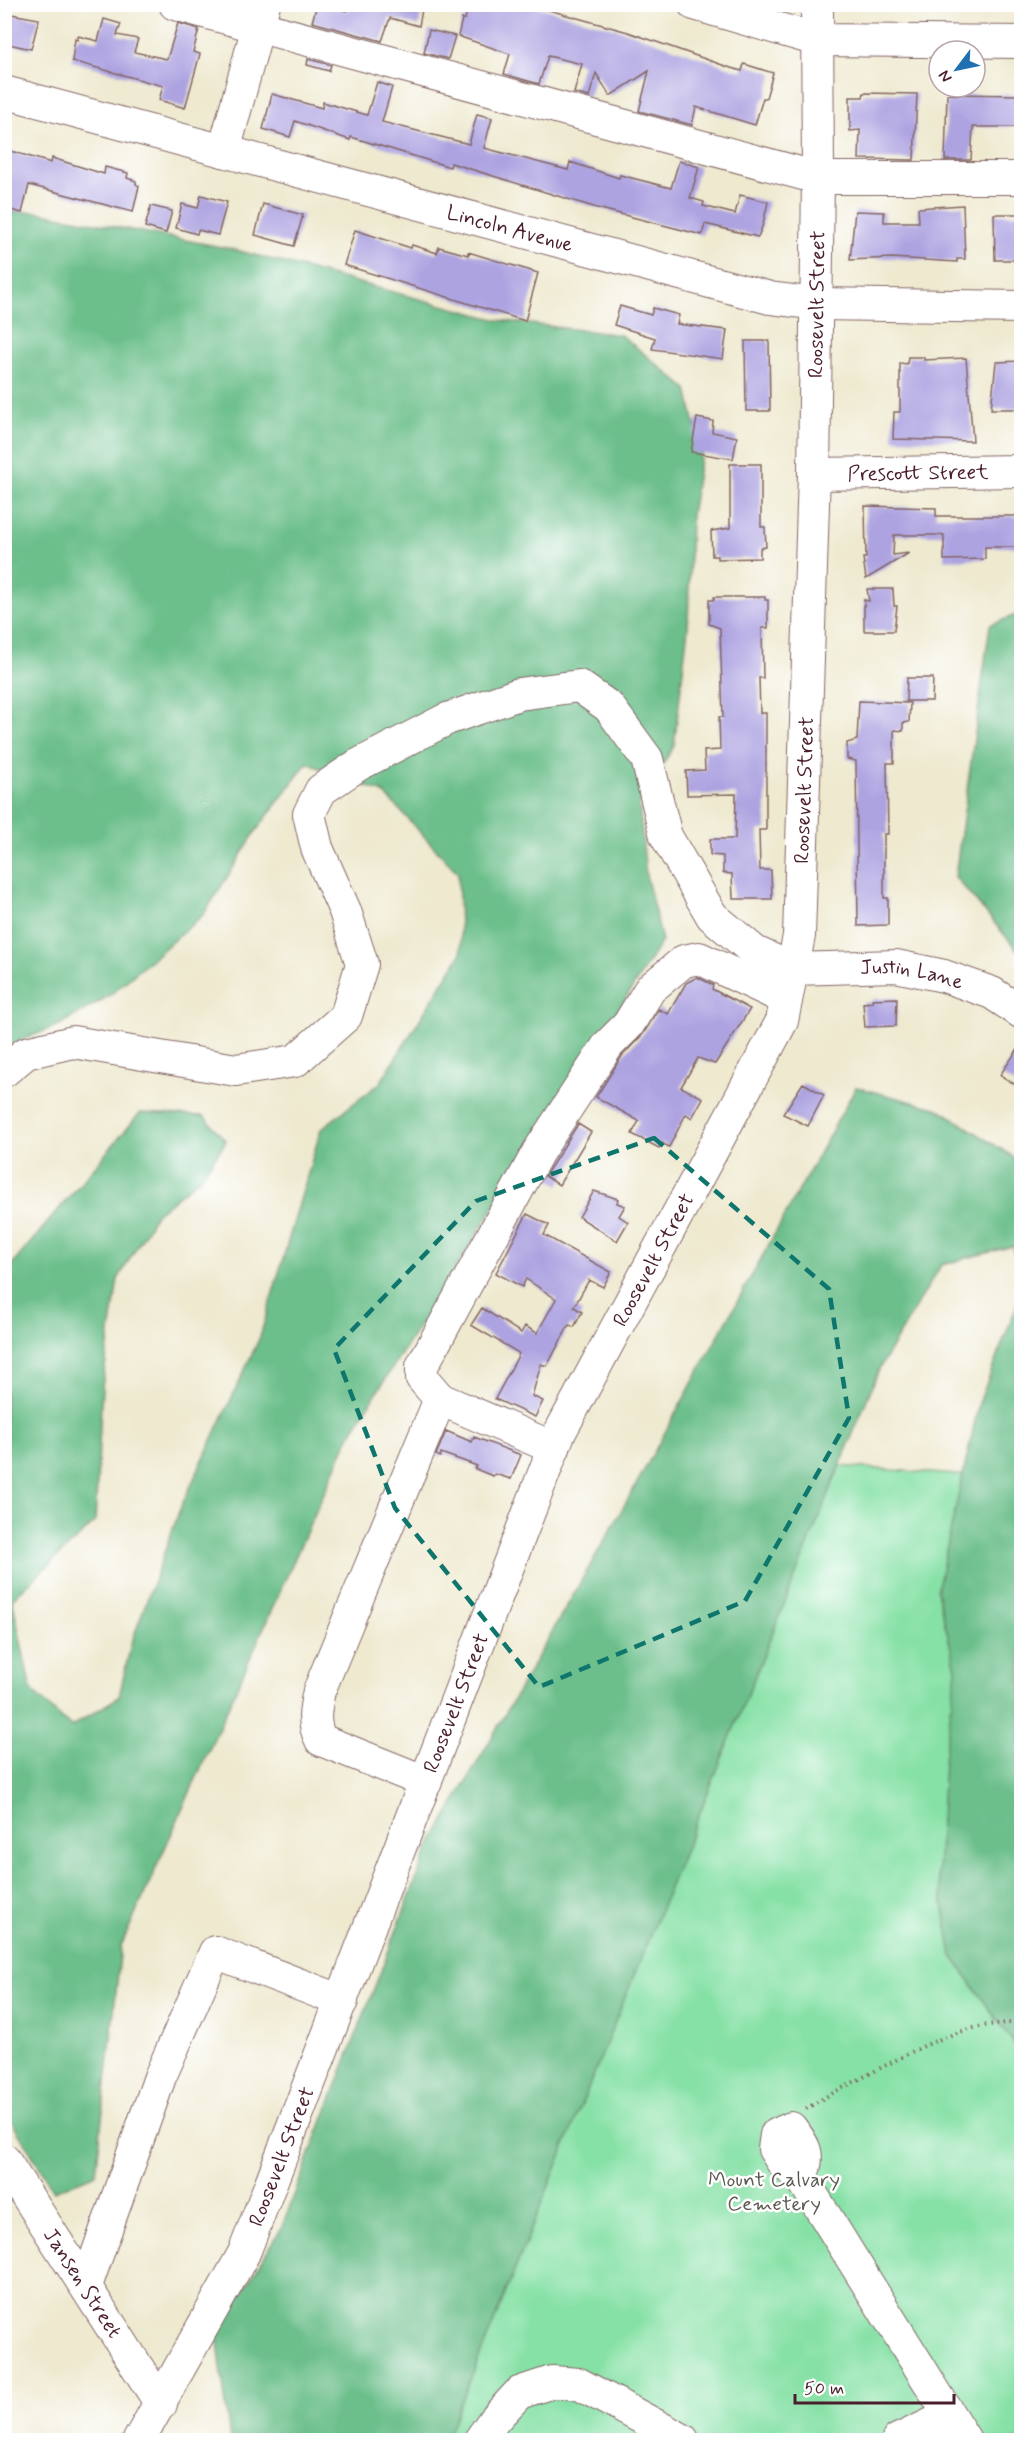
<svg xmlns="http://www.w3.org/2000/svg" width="1026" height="2445" viewBox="0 0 1026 2445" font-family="Mynerve,sans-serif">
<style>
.green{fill:#86e1a6;stroke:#688068;stroke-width:1.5}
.forest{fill:#6cbf8b;stroke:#5b6f5b;stroke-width:1.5}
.building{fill:#ada3e1}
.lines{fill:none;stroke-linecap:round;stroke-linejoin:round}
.minor-casing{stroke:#836664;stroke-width:34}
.path{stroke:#836664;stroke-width:4;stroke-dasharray:1.5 4.5;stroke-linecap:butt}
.minor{stroke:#fff;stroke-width:32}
.marked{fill:none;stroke:#0f766e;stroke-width:4.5;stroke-dasharray:12 8;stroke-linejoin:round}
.labels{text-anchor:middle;stroke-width:5;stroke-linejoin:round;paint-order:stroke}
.street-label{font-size:21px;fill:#4a1f2b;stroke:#fff}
.park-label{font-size:21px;fill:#5c5950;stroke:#fff}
</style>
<rect width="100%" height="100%" fill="#fff"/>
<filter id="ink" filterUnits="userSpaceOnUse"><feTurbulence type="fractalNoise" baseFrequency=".0167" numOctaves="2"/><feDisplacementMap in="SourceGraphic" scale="12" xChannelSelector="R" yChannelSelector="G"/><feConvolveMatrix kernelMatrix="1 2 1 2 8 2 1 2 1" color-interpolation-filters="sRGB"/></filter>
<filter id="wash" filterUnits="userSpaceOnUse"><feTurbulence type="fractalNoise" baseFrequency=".008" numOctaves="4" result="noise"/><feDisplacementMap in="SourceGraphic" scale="24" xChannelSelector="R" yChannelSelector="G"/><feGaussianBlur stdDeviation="1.35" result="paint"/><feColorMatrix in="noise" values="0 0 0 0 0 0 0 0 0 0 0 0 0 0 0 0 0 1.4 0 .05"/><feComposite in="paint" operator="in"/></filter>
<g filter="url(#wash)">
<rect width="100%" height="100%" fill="#eee9cf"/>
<path class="green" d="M800 1463 1021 1480V2440H406Z"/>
<path class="forest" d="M4 212H37L232 249 498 320 621 335 687 389 701 453 691 515 688 627 674 746 639 803 646 875 662 941 350 1435 121 1946 96 2174 54 2191 5 2111V1273L140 1113 204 1116 226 1141 201 1177 156 1214 118 1279 102 1387 95 1522 12 1599 31 1690 71 1727 119 1697 131 1644 180 1509 260 1337 321 1129 380 1083 461 954 458 873 384 793 307 763 256 831 204 914 109 996 59 1025 5 1047Z
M1021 613H1022L1021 954 955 877 990 625Z
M856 1087 939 1109 1021 1162V1284L1013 1246 941 1265 880 1367 446 2440H230L217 2335 281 2229 428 1849 632 1492Z
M1021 1295V2054L952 1956 938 1876 944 1761 956 1669 937 1591 979 1403Z"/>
<g id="blocks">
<path class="building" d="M317 4 347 11 349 4H423L419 26 390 18 382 41 312 22Z
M469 4H527L628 32 731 68 742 71 744 64 773 73 766 98H763L755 125 696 107 692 125 639 111 649 71 610 96 596 73 589 97 574 93 582 64 548 56 539 84 504 74 510 54 458 36 462 19H465Z
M11 14 39 19 31 49 4 43Z
M104 19 121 24 117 35 138 39 134 52 167 59 178 23 199 29 193 52 200 54 185 108 159 100 163 86 72 61 75 39 78 40V36L98 41Z
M429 30 455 36 448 59 424 53Z
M308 59 331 65 329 71 307 65Z
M377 82 392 87 382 122 469 144 477 114 492 118 484 148 568 170 570 162 619 178 620 175 671 188 679 161 699 167 690 198 704 202 703 206 735 214 740 195 768 202 763 224 758 237 705 224 702 235 597 208 451 163 450 167 351 137 350 140 295 121 290 137 263 129 272 94 322 108 323 102 367 115Z
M864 93 917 94 914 160 859 159 860 130 850 131V97H863Z
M947 94 1022 95V127H973L971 160H945Z
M4 149 51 163 52 158 104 174 105 167 128 173 127 178 136 181V184L139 186 133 212 29 185 22 213 4 208Z
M201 195 227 202 218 235 198 230 197 234 176 228 182 204 198 208Z
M263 204 303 215 294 246 255 235Z
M963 205 965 259H957V262L892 258 850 260 855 211 884 212V222H919L918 208Z
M151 206 172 211 166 233 145 227Z
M994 214H1022V260H995Z
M355 230 411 248 412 245 437 253 439 247 468 255V252L538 273 525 321 344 265Z
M620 306 651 315 653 308 679 315 677 324 727 330 723 359 652 349 655 338 614 325Z
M745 341H769L770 411H746Z
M908 357H924V360L966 358 973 441 893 439 894 412H900V363L907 364Z
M1022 361V409H991L996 362Z
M697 418 713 421 712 432 737 437 733 459 691 452Z
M730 464H761V527H765L766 547 760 548V558L717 559V556H712L711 531 730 528Z
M865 506 936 508V516H1018L1022 518V547H985V559L944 560V535H894L893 555 909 553 866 579 863 558H866Z
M867 589H893L894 606H897L894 631H864V600L869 601Z
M714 597H765V600H768V628H762L763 678H759L760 713H766V830H759L760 870H771L772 899H733L732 874 723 873V856L710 855V839H735L736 794 687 795 686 771 705 770 704 751 720 750 719 717H723L720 628 709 624V600H714Z
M907 678H933L932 701H906Z
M859 701 910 703 909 722 903 723V731L894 730V763H887L888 834H884V898H888V925L858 926 856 761 847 759V743L857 740Z
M697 977 713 985 712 989 750 1009 715 1064 698 1058 681 1087 703 1098 692 1118 686 1114 669 1147 662 1143 659 1148 632 1134 639 1121 596 1097 622 1056 643 1034 659 1009 668 1014 686 983Z
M897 998 896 1026 865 1027 863 1003 873 1002 872 999Z
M1022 1043V1089L1000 1075Z
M803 1083 824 1095 808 1126 783 1114Z
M578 1124 591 1132 559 1185 545 1176Z
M594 1191 618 1199 617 1203 625 1206 619 1216 628 1222 617 1241 579 1217Z
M527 1214 549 1225 544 1235 611 1272 603 1287 589 1280 574 1307 582 1312 574 1327 569 1325 547 1366 541 1364 532 1396 543 1401 535 1417 495 1399 519 1354 517 1352 471 1325 482 1308 521 1333 525 1326 537 1333 556 1299 526 1279 522 1287 496 1273Z
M446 1431 472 1442 474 1437 521 1455 511 1479 495 1474 493 1476 475 1469 477 1466 441 1453 440 1457 436 1455Z"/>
</g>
</g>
<g filter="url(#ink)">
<use href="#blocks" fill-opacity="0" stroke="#836664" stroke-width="1.5"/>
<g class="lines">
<defs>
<g id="minor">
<path d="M175 4 818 178H1022"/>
<path d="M694 4 817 40 1022 42"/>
<path id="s1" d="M4 92 770 298 817 304 1022 307"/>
<path d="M224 151 264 4"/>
<path id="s2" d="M814 474 1022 471"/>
<path id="s3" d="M4 1071 26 1053 73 1042 236 1070 295 1061 346 1016 362 964 345 911 317 848 309 814 321 790 358 765 447 719 519 694 579 686 609 707 647 759 666 836 712 916 755 952 793 969 896 966 944 976 992 993 1022 1013"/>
<path d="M440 1399 554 1448"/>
<path d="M426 1782 321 1740C312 1723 315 1709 319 1691L440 1399 422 1378V1366L538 1152 608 1045 628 1025 650 989 684 961 699 958 786 999"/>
<path id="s4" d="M4 2160 161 2404"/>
<path d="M801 2177C811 2155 805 2146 791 2128L776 2135 774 2149 783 2163 801 2177 965 2440"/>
<path d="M86 2286 160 2077 215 1952 342 2001"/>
<path id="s5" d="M139 2440 244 2253 559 1434 782 1021 799 936 814 474 818 178 817 4"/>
<path d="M480 2440 494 2420 519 2393 552 2382 579 2384 683 2440"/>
<path d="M898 2440 949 2416"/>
</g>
</defs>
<use href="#minor" class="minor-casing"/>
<path class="path" d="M806 2109C827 2095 849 2085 871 2073 919 2048 965 2021 1022 2023"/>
<use href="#minor" class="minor"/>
</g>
</g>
<path class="marked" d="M654 1138 829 1289 849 1418 745 1601 539 1687 395 1508 334 1349 476 1201Z"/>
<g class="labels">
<g class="street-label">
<text dy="7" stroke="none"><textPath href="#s1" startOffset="524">Lincoln Avenue</textPath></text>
<text dy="7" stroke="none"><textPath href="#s5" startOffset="2280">Roosevelt Street</textPath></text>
<text dy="7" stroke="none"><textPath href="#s2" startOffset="104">Prescott Street</textPath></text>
<text dy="7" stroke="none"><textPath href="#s5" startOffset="1794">Roosevelt Street</textPath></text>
<text dy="7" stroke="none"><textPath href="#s3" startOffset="1382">Justin Lane</textPath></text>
<text dy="7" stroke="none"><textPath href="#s5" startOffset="1290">Roosevelt Street</textPath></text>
<text dy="7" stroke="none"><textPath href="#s5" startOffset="804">Roosevelt Street</textPath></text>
<text dy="7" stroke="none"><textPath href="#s5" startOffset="318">Roosevelt Street</textPath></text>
<text dy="7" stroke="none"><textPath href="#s4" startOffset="146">Jansen Street</textPath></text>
</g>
<g class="park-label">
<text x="774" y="2186">Mount Calvary<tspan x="774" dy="24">Cemetery</tspan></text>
</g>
</g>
<rect width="1026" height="2445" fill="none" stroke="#fff" stroke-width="24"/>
<g transform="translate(957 69) rotate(238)"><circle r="28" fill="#ffffff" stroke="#b7a5aa" stroke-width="1.5"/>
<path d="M0-4.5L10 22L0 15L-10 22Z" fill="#1f6fb2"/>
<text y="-9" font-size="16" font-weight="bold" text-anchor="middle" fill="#4a1f2b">N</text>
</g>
<path d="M795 2394v9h159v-9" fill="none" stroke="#4a1f2b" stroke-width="3"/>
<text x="804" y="2394" font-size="18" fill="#4a1f2b" stroke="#ffffff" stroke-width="4.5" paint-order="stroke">50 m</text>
</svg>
